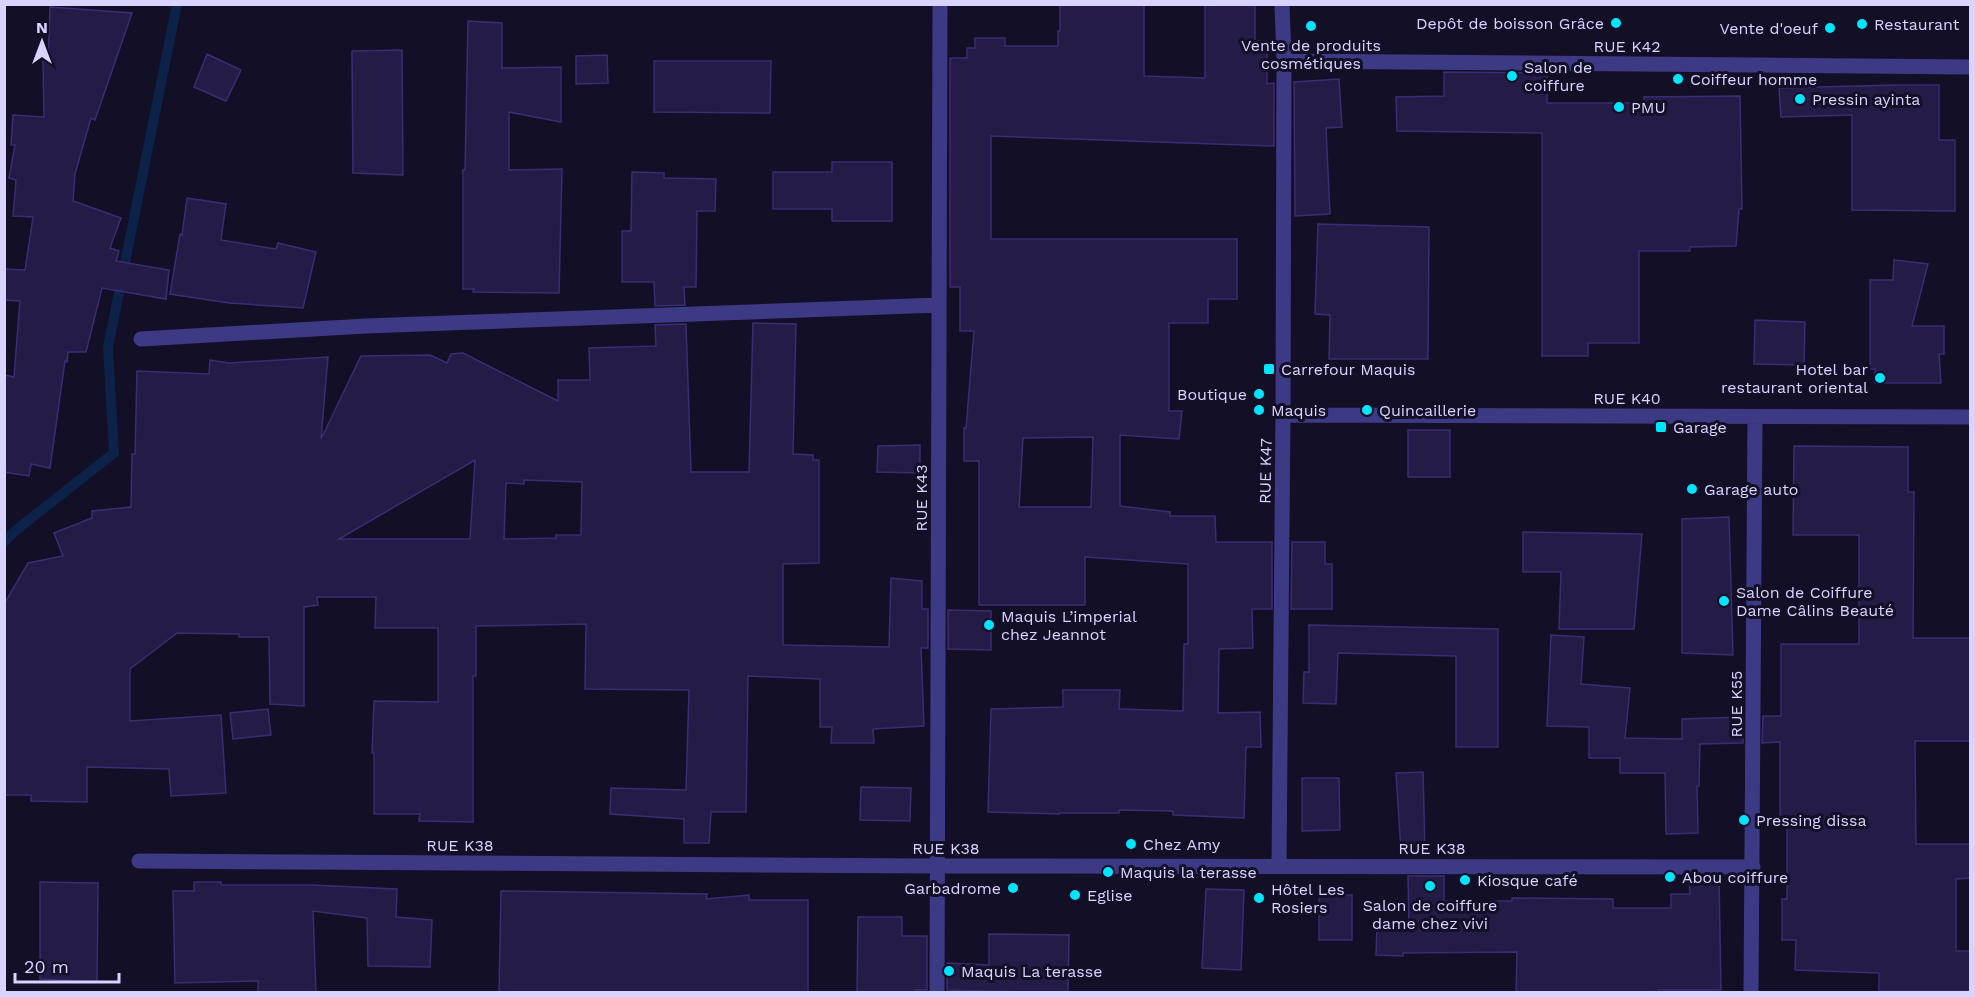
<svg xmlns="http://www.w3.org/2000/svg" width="1975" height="997" viewBox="0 0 1975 997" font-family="'Work Sans',sans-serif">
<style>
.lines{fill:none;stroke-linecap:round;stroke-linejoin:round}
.stream{stroke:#0c2248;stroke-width:10}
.building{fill:#241b47;stroke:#3b2d73;stroke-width:1.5;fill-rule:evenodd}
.street{stroke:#3d3a85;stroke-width:15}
.poi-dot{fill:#00e5ff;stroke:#130f26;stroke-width:2}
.labels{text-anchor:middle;stroke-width:6;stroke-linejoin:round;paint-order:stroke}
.poi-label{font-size:16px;fill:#d9d4ff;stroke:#130f26;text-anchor:start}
.street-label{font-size:16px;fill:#d9d4ff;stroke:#130f26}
</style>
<rect width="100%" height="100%" fill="#130f26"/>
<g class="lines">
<path class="stream" d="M4 542 15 531 114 453 108 347 177 4"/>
</g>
<path class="building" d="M1060 4H1144V76L1205 78V4H1255V41H1267V84L1274 83V146L991 136V239H1237V299H1208V323H1169V411H1182L1179 439 1120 435V506L1170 512V516H1215L1216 542H1272V609H1252L1253 648 1219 649 1218 713 1260 712 1261 747H1246L1244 818 1173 815V811L1119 810V813H1059V814L988 812 991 709 1063 707V690H1120L1119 709 1183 711 1184 644H1188V564L1085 557V605H979V461H964V428H966L974 331H960V287H950V58H967V48H975V38H1005V46H1058V31H1060ZM1093 437 1091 507H1019L1023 438Z
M50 7 132 13 95 120 91 118 75 174 73 201 121 218 110 248 119 251 116 261 169 270 166 299 102 288 86 352H68L67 362 65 361 50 468 31 464 29 476 4 472V375L14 377 20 301 4 300V269L25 270 33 217 13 216 16 180 9 178 15 145H11L13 115 44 117 43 61H48Z
M468 21 502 23V68L561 67V122L509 112V170L562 169 559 293 473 292 474 289H463V170H465Z
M402 50 403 175 353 173 352 51Z
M207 54 241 70 226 101 194 87Z
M607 55 608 83 576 84V56Z
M654 61H771L770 113 654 112Z
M1444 72 1547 73V103H1644V97L1740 96 1742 209H1739L1736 246 1690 247V251H1639V343H1588V356H1542V133L1397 131 1396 97 1444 96Z
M1339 79 1342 127 1326 128 1330 214 1295 216 1294 82Z
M1897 85H1939V140H1955V211L1852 210V115L1781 117 1779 88Z
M832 162H892V221H832V209H773V172H832Z
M632 172 664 173V178L716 179 715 211H697L696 287H684L685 305 655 306 654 282H622V231H631Z
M187 198 226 204 221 240 276 249 278 243 316 252 303 308 229 303 170 294 180 234 182 235Z
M1318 224 1429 227 1428 359H1329L1330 315 1315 314Z
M1894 260 1928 264 1912 326H1944V354H1939L1941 383H1875V369H1870V280H1893Z
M1755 320 1805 322 1804 365 1754 364Z
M753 323 796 324 793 454 813 455V460H819V563L783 564V645L889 647 891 578 922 581V609H928V648H921L924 726 873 729 874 743H831L832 727H820V679L748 676 746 812H711L709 843H684V819L610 814 611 788 686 790 689 690 585 689 586 624 476 626V676H473V822L419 821 420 814H374V753H372L374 701 438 702V628H375L376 597H317L318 605 304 607V706L270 704 269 637H239V634L177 633 130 669V721L221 715 226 793 171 796 169 769 87 767V802L31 801V795H4V604L28 563 63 556 54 533 92 518V511L131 507 132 454H135L137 371 209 374 210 360 229 363 328 357 321 439 361 356 430 355 447 363 451 354 463 353 558 401V380H590L589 348 656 346 655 325 686 324 691 472H749ZM475 460 470 539H339ZM524 480 582 482 581 535H556V538L504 539 506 483 524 484Z
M1408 430H1450V477H1408Z
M920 445V473L877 472 878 446Z
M1794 446 1908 447V492H1914L1913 638H1971V741H1915L1916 844H1971V878L1956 879V951H1971V991H1879V973L1795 970 1796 940H1782V899H1787V820H1780V742L1762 743 1763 716H1781V644H1859V535H1793Z
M1729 517 1733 655 1682 653V519Z
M1523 532 1642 534 1634 629H1559L1561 572H1523Z
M1292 542H1325V564H1332V609H1291Z
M948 610 991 611V650L948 649Z
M1309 625 1498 629V747H1456V656L1338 653 1336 704 1303 703 1304 672H1309Z
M1551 635 1584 637 1581 684 1630 688 1625 738 1682 739V719L1743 717V743L1700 744 1699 786H1697L1698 833 1666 834 1665 773H1620V758H1589V727L1547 726Z
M268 709 271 735 233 739 230 713Z
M1423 772 1425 850 1401 851 1396 773Z
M1302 778H1339L1340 830 1302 831Z
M861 787 911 788 910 821 860 820Z
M1408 876H1444V901H1512V898L1613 899V908H1671V894H1690L1689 878 1719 877 1721 990H1658V993H1516L1517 952 1403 953V956L1376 955 1377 924 1409 926Z
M40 882 98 883 97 982 40 979Z
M194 882H221V885H312L397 889 396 917 432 920 430 967 368 966 367 918 313 911 316 993H258V981L175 983 173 891H194Z
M1206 889 1244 890 1241 970 1202 968Z
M501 891 707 894 706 899 749 895V900H808V993H499Z
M1319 895H1352V940H1319Z
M858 917H902V936H927V990H916V993H857Z
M989 934 1069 935 1068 993 947 990V963L989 965Z"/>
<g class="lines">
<path class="street" d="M1284 61 1970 67
M141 339 366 326 939 305
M1283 415 1970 417
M139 861 938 866 1753 867
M1279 866 1283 415 1284 61 1282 4
M937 992 940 4
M1751 992 1755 417"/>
</g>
<g class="poi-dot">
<circle cx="1616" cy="23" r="6"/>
<circle cx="1862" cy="24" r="6"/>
<circle cx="1311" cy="26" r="6"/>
<circle cx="1830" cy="28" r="6"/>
<circle cx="1512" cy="76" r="6"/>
<circle cx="1678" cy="79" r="6"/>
<circle cx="1800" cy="99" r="6"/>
<circle cx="1619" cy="107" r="6"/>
<rect x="1263" y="363" width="12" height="12" rx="3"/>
<circle cx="1880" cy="378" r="6"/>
<circle cx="1259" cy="394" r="6"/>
<circle cx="1259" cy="410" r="6"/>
<circle cx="1367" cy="410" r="6"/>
<rect x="1655" y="421" width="12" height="12" rx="3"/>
<circle cx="1692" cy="489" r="6"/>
<circle cx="1724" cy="601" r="6"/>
<circle cx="989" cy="625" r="6"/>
<circle cx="1744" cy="820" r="6"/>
<circle cx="1131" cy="844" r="6"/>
<circle cx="1108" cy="872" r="6"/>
<circle cx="1670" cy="877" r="6"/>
<circle cx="1465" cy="880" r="6"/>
<circle cx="1430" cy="886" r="6"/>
<circle cx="1013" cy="888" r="6"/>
<circle cx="1075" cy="895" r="6"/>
<circle cx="1259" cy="898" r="6"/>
<circle cx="949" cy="971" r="6"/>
</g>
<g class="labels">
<g class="poi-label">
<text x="1604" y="29" text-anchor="end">Depôt de boisson Grâce</text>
<text x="1874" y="30">Restaurant</text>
<text x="1818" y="34" text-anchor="end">Vente d'oeuf</text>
<text x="1311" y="51" text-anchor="middle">Vente de produits<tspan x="1311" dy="18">cosmétiques</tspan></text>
<text x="1524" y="73">Salon de<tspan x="1524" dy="18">coiffure</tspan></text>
<text x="1690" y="85">Coiffeur homme</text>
<text x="1812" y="105">Pressin ayinta</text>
<text x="1631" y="113">PMU</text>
<text x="1281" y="375">Carrefour Maquis</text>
<text x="1868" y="375" text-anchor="end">Hotel bar<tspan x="1868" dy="18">restaurant oriental</tspan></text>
<text x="1247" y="400" text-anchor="end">Boutique</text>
<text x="1271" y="416">Maquis</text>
<text x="1379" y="416">Quincaillerie</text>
<text x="1673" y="433">Garage</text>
<text x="1704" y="495">Garage auto</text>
<text x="1736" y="598">Salon de Coiffure<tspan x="1736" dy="18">Dame Câlins Beauté</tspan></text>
<text x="1001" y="622">Maquis L’imperial<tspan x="1001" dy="18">chez Jeannot</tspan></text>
<text x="1756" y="826">Pressing dissa</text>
<text x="1143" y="850">Chez Amy</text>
<text x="1120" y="878">Maquis la terasse</text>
<text x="1682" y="883">Abou coiffure</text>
<text x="1477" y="886">Kiosque café</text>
<text x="1001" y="894" text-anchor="end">Garbadrome</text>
<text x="1271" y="895">Hôtel Les<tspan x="1271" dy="18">Rosiers</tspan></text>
<text x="1087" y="901">Eglise</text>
<text x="1430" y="911" text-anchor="middle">Salon de coiffure<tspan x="1430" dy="18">dame chez vivi</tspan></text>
<text x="961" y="977">Maquis La terasse</text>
</g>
<g class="street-label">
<text x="1627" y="52">RUE K42</text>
<text x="1627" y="404">RUE K40</text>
<text transform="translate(1265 471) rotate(-89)" y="6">RUE K47</text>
<text transform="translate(921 498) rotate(-90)" y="6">RUE K43</text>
<text transform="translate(1736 704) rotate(-90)" y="6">RUE K55</text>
<text x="460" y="851">RUE K38</text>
<text x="946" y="854">RUE K38</text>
<text x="1432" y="854">RUE K38</text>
</g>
</g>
<rect width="1975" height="997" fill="none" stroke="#d9d4ff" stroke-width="12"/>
<g transform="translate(42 42)" stroke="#130f26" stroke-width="4.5" paint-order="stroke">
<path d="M0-4.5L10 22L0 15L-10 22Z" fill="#d9d4ff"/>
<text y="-9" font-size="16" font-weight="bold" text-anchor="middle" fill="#d9d4ff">N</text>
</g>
<path d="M15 973v9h104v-9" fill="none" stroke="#d9d4ff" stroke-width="3"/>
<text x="24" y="973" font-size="18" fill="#d9d4ff" stroke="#130f26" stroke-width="4.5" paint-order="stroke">20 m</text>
</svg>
